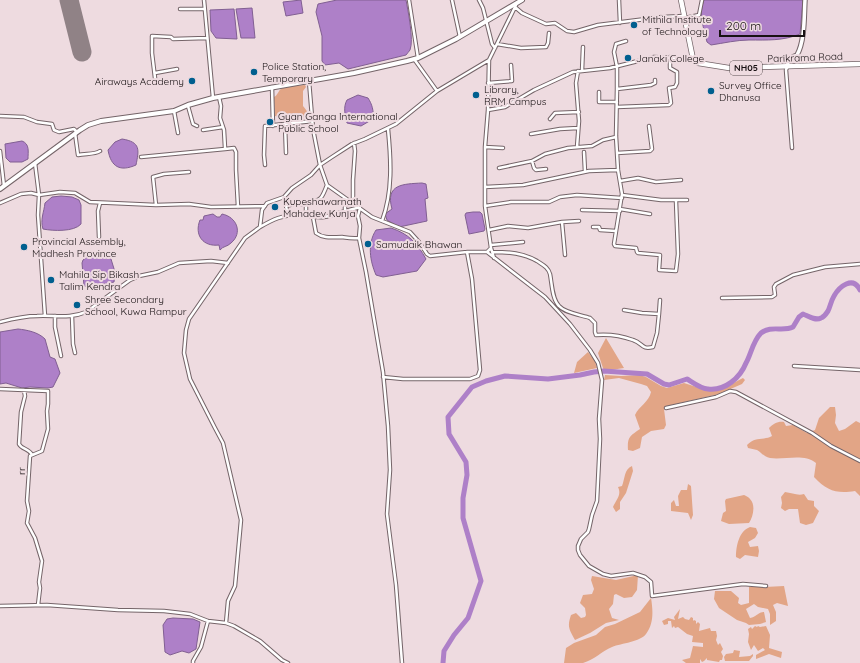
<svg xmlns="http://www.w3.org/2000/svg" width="860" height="663" viewBox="0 0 860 663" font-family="Quicksand,sans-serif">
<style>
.green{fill:#e2a586}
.water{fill:#ae80c8;stroke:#815f92}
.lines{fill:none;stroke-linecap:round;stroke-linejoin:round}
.river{stroke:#ae80c8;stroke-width:5}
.runway{stroke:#908286;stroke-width:19}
.minor-casing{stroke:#746468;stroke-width:4.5}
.tertiary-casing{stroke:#746468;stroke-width:5.5}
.secondary-casing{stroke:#746468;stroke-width:6}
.primary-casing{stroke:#746468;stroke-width:6}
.minor{stroke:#fff;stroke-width:2.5}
.tertiary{stroke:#fff;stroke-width:3.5}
.secondary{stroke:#fff;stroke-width:4}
.primary{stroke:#fff;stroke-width:4.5}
.poi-dot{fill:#005f8f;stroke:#eedbe0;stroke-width:1.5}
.labels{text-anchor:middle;stroke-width:4;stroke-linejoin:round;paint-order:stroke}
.shield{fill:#eedbe0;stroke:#584e50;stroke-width:1}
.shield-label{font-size:9px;font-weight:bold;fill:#181113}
.poi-label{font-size:10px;fill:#181113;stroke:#eedbe0;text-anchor:start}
.street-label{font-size:10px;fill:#181113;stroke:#eedbe0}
</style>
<rect width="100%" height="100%" fill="#eedbe0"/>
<path class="green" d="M305 85 306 87 303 91V106C306 110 310 113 304 116L303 120 298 122 283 123 279 117 275 116 274 97C278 95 278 91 281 89 287 85 298 86 305 85Z
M606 338 624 368 604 371 598 353Z
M588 352 595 361 597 368 574 373 577 362Z
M605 375 621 376 639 375 646 377 661 386 667 388 684 383 709 391 724 388 741 379 743 378 745 380 742 384 719 394 667 406 664 409 666 425 664 429 651 431 642 437 640 448 633 451 628 450C627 437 630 436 640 429L635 415C639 406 649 402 651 392L647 386 641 384 619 378 604 380Z
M830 407H835L836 415 835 423 839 431 845 429 856 421 860 423V496L855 491C837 494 827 491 814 477L816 463C804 453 785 460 770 458 764 457 762 453 757 450 754 449 751 449 748 448L747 445C754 437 762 440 770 437L772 436 769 428C773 424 778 421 784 422L786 426 793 425 807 433 815 430 819 418Z
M632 466 633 471 626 493 620 502V509L616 512 613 507C616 500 622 495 618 487L622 486C625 479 624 469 632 466Z
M688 484 691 486 693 515 691 520 688 513 671 511V503L674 500 676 506H679L678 496 681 490H687Z
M785 492C792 493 798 496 804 494L808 500 814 501V506L819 511 813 523 806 525 800 523 798 509H789L785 511 781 508 782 503 781 497Z
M744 495C746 496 749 497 750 499 756 505 753 517 749 523L729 524 721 521 723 513 726 511 725 501 726 499Z
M750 527 756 528 758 533 755 538 748 542 750 547 758 546 759 551 758 557 745 555 740 559 736 557C736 546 739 531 750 527Z
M638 575 637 590 632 597 624 598 616 594 614 595 613 604 609 609 612 618 619 620 606 623 590 633 575 640C569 629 567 627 571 615L576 613 581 618 585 617 586 615 585 608 580 603 583 595 592 594 594 589 591 580 592 576 616 580Z
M784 586 788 606 777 603 773 605 776 612V621L770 625V614L768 609 758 607 754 604 746 609 750 618C756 617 758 612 764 612L766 622 760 624 749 625 746 623 737 620 719 608 714 599 715 591H731L739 598 738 603 741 605 749 603V587H765Z
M651 598C653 610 654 624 646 634 640 642 622 643 612 647 602 651 594 660 583 663 577 663 570 663 564 663L566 648 574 643 596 635 605 627 615 624 640 612Z
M680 609 678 619 683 617 685 619 689 620 691 617 693 618V621L694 620 696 621V624L698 622 700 624 699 631 710 628 711 631H716L717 636 716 640 718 645 720 643 723 649 721 652 723 656 722 660H720L719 662 707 660V658L704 661 702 662 700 659V663H686L682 660 690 658 693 646 703 647V643L692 642 693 636 687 634 678 627 675 628 674 626 672 628 671 621H668V624L664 625 662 621 668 618 675 620 674 617Z
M755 626 757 627 758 626 760 627 766 626 770 635 769 648 782 652 781 658 769 654 756 659V655L765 650 763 648 758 651 754 645 751 650 748 642 749 634 748 629 751 627 752 629Z
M734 650 740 651 739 657 750 656 753 654V656L749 661H725L724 657 726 654 733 653Z"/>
<path class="water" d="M301 0 303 13 286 16 283 2Z
M337 0H406C408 11 414 40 410 50 409 52 407 53 406 55L348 69 339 63 325 65 322 61V36L316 12 318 4Z
M704 0H803L800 34C783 41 767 40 749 40 737 40 724 43 711 45L707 42C704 29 698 13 704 0Z
M252 8 255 38H241L236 9Z
M234 9 237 39 216 38 211 31 210 10Z
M358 95 368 98C372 104 374 111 373 119L361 126 347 123C345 115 343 107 347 100Z
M122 139C141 142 139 150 136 165 120 172 111 167 108 150L115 142Z
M22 141C30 144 28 152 28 159L22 162H10L6 158 5 144Z
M422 183 426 184 428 198 425 199 427 221 399 227 387 220 385 214 392 209C385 184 403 184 422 183Z
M61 196 72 197 79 200 81 205V224C74 232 53 231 43 229 40 220 44 212 45 203L52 197Z
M473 212H480L482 214 485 229 484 231 469 234 465 215 466 213Z
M213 214 217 217H220L222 214C237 217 243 233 231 243 227 247 223 246 220 250L219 245C203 247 194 235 200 220H203L204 216Z
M391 228C409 234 417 243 426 259L417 271 383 277 376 275C370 261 367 244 376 230Z
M87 257H105L111 259 115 272 114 282 90 287 84 286 82 263 83 260Z
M18 329C27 330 38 332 45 339L50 357 55 359 60 373 53 387 48 388 30 387 22 388 6 383 0 384V332Z
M173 618 193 619 200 622 196 649 189 653 182 651 170 655 165 652 163 625 167 619Z"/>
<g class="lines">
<path class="river" d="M443 663 444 651 454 635 468 618 481 581 463 518V498L467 475 466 462 449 434 448 417 472 387 486 381 505 376 548 379 580 375 594 372 604 371 647 374 664 384 669 385 687 379C692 382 701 389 708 389 725 391 740 378 746 363 751 354 753 341 761 333 771 325 783 332 793 327L799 317 803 314C808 316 815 321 821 318 824 317 826 314 828 311 830 307 831 301 834 296 839 287 853 275 860 290"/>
<path class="runway" d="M69 0 82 52"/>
<defs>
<path id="minor" d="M204 0 213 98
M409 0 418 58
M452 0 460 37
M479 0 483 8 492 44 495 48
M619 0 620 23
M515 7 522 13 546 24 555 23 567 31 574 32 598 25 662 17 684 16
M180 9H204
M685 18 699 15 702 0
M626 41 616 44 614 52 617 67V89L616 136 618 170 622 194 614 244 615 246 636 248 637 252 638 253 660 255 659 270 676 271 678 254 676 201
M497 44 521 48 546 47 548 43 549 33
M414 59 437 91
M787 67 786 70 792 148
M582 71 583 47
M155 73 177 69
M155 78 152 53V36L171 37 173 39 207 38
M309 81 313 129 320 165 327 185 372 217 410 232 420 243 427 254 430 256 467 252H487L491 248 485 206V147L488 110 489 60 516 5
M488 83 512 81 511 65
M272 87 273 126
M617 89 651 85 655 83V80
M599 92V102H617
M219 97 221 106 220 118 224 130 225 148V149L234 148 236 152V170L238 207
M188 106 193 124 197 126
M617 107 669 105 671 103 669 88 675 87 677 83V72L670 68V57
M488 110 505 107 534 90 573 72 610 68 654 57 693 59
M174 111 178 133
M0 116 24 117 37 122 52 124 54 130 59 132 74 129 77 132
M550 119 555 113 579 112
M285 125 286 153
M203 130 223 127
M75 133 78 155C85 153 94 155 100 151
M531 134 560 129 578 128
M485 147 503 148
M577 147 579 121 576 83 578 71
M0 151 4 186
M584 152 585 172
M617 153 650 151 652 149 649 126
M141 157 225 149
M532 161 534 168 536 170 546 169
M35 163 39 195 38 215 45 316
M265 165 264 155 265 126 313 121
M499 168 532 161 545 154 568 148 592 146 603 140 616 137
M620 181 638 178 656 182 681 180
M485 187 523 185 589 171 618 170
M622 195 661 200H687
M284 197 288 215
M345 198V210
M0 203 21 194 31 193 39 195 60 192 75 193 90 202 156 205 189 204 211 207 265 206
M353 204V180L355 151 354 143
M156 205 153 177 164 174 189 172
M286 206 294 204H306
M485 206 511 202H549L560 197 577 195 622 198
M360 208 358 216 360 226 359 238 366 272 383 372 388 426 390 470 387 514 396 585 402 663
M620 209 650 214
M582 210 620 211
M306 216V204C321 199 321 201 327 185
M313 217 316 233C324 239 333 237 342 237 348 238 353 239 359 238
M382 221C393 192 391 159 388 129
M562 222 565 255
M260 227C272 220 284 214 298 215 307 215 315 218 324 217 335 215 346 210 357 208
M593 227H599L600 230 616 231
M489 230 508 226 528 228 562 222 579 221
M99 237 98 211 100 203
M491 245 523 242
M491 248 494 258
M487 252 545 297 570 324 590 350 598 363 602 380 599 419 600 439 597 501 592 515 589 529 588 532 581 539 578 546V550L580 555 589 566 603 574 611 576 633 573 645 577 651 582 652 596 743 584 766 586
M493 252C509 252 523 253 537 261 543 265 548 267 550 274 552 284 552 299 559 306 565 313 581 315 590 318L595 323V332L596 335C608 334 622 336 633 340 643 343 641 350 653 347L657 333 659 314
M722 298 772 297 775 295 774 287 776 284 793 275 825 267 860 264
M624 310 642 313 659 314 660 300
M55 316V327L61 356
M72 316 73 344 75 353
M0 322C12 319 25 316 37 316 54 315 70 319 86 312L130 280 139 276 158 272 179 263 211 261 228 263
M794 366 860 370
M383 377 403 379H470L478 376 480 370 472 279 467 252
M0 389 48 391V404L47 411 48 429 42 451 30 456 27 501 29 511 27 523 35 538 42 561 39 582 40 588 38 605
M24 390 25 396 21 412 19 444C22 450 29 448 32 455
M666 408 716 397 730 391 736 392 812 433 831 446 860 461
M0 606 47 605 118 610 164 611 190 614 208 621 226 623 234 626 260 641 282 660 288 663
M226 623 228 601 235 586 241 520 223 443 215 428 190 379 184 353 186 330 189 319 245 238 260 227 262 210 267 203 284 197 292 188 311 175 320 165 332 157 352 144 365 139 396 124 437 91 489 60
M193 663V661L201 647 208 621"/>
<path id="tertiary" d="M787 67C788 59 790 58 797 55 805 41 804 16 805 0"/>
<path id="secondary" d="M0 189 80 130 88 125 101 121 174 111 188 105 213 98 354 73 407 61 418 58 456 39 522 0"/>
<path id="primary" d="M681 0 693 59 698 63 729 68 860 64"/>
</defs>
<use href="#minor" class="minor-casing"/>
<use href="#tertiary" class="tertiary-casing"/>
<use href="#secondary" class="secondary-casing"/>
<use href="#primary" class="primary-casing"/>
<use href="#minor" class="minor"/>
<use href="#tertiary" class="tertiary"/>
<use href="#secondary" class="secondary"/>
<use href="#primary" class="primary"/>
</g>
<g class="poi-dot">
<circle cx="634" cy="25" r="4"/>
<circle cx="628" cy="58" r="4"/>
<circle cx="254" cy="72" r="4"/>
<circle cx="192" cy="81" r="4"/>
<circle cx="711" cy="91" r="4"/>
<circle cx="476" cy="95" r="4"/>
<circle cx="270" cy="122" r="4"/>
<circle cx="275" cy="207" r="4"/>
<circle cx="368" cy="244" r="4"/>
<circle cx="24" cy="247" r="4"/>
<circle cx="51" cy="280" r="4"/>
<circle cx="77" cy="305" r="4"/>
</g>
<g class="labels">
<rect class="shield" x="730" y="61" width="32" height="14" rx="3"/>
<g class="shield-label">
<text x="746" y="71">NH05</text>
</g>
<g class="poi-label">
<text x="642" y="23">Mithila Institute<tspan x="642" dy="12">of Technology</tspan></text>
<text x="636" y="62">Janaki College</text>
<text x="262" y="70">Police Station,<tspan x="262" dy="12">Temporary</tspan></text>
<text x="184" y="85" text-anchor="end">Airaways Academy</text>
<text x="719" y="89">Survey Office<tspan x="719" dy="12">Dhanusa</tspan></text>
<text x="484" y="93">Library,<tspan x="484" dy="12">RRM Campus</tspan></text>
<text x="278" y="120">Gyan Ganga International<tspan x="278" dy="12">Public School</tspan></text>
<text x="283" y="205">Kupeshawarnath<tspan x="283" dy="12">Mahadev Kunja</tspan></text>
<text x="32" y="245">Provincial Assembly,<tspan x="32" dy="12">Madhesh Province</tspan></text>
<text x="376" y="248">Samudaik Bhawan</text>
<text x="59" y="278">Mahila Sip Bikash<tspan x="59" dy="12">Talim Kendra</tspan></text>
<text x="85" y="303">Shree Secondary<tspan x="85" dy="12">School, Kuwa Rampur</tspan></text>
</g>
<g class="street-label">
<text transform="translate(805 57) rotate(-2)" y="4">Parikrama Road</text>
<text transform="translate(21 471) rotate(-89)" y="4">rr</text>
</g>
</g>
<path d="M720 30v6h84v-6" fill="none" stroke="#181113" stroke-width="2"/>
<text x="726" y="30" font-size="12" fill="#181113" stroke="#eedbe0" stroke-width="3" paint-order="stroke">200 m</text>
</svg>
